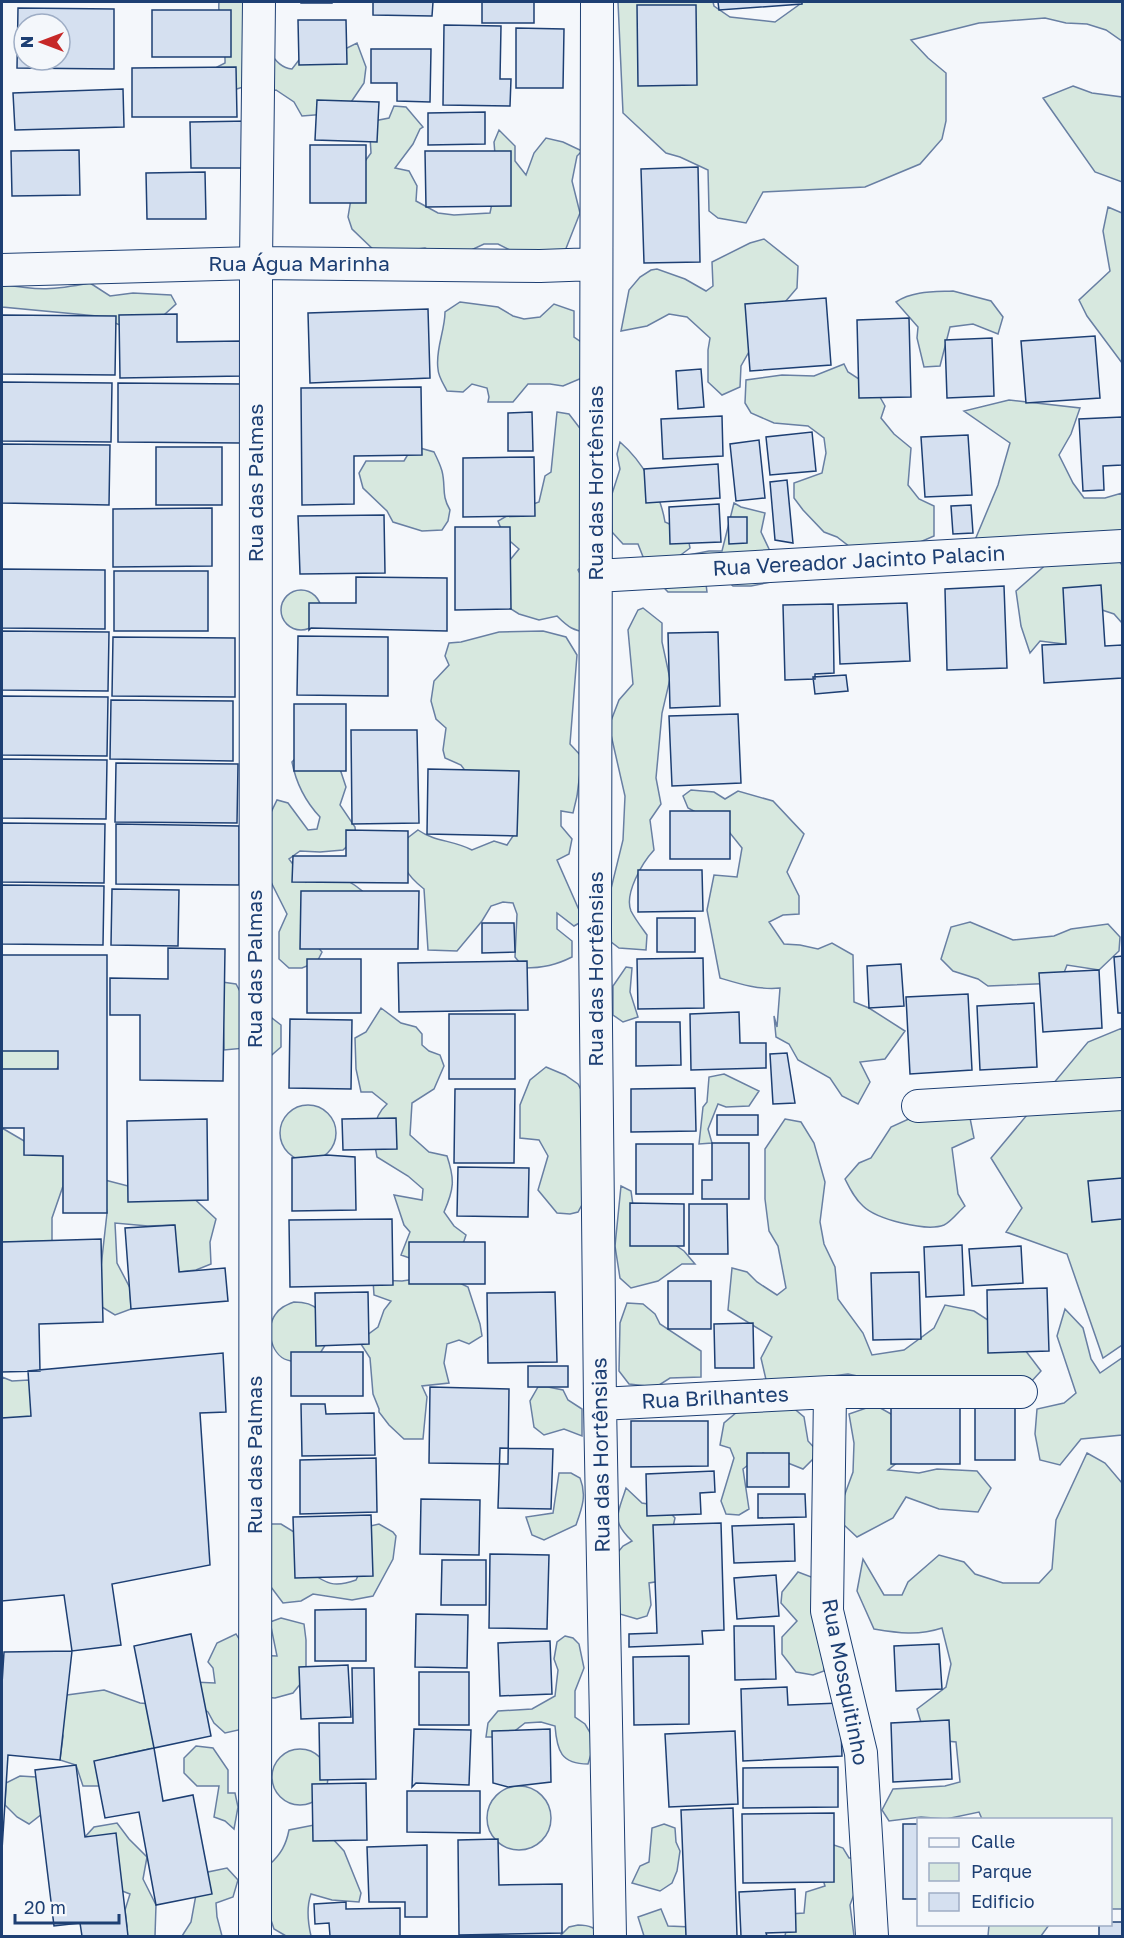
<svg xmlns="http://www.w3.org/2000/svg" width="1124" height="1938" viewBox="0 0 1124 1938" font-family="'Golos Text',sans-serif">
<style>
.green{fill:#d7e8df;stroke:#687fa3;stroke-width:1.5}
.building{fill:#d5e0f0;stroke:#1d3f73;stroke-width:1.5;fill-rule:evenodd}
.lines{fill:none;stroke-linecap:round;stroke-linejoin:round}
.minor-casing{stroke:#1d3f73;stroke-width:34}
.minor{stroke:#f4f7fb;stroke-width:32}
.labels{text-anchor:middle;stroke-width:4.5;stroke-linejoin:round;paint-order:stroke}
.street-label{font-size:21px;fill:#1d3f73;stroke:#f4f7fb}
</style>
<rect width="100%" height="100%" fill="#f4f7fb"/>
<path class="green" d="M219 2H251C259 22 267 67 292 69L302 56 327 58 357 43 366 67 364 83 347 108 327 114 302 116 294 102 276 90 263 93 243 87 227 92 217 67 225 63C226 42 217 23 219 2Z
M618 2H713L714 6 730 17 775 22 803 2H1122V41L1106 30 1087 24 1066 23 1045 18 979 23 911 40 928 58 946 73V121L942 139 920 164 865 187 763 192 746 223 718 218 709 211 708 170 680 157 666 153 623 113Z
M1073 86 1092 93 1122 97V182L1095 172 1043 98Z
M394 106 406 107 423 127 420 129 413 144 395 168 409 171 417 186 416 201 438 213 454 215 490 213 497 179 494 142 499 130 515 146V161L526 175 534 153 546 138 563 142 582 151 577 156 572 181 580 213 563 256 510 250 498 244H484L467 252 439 254 425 248 378 254 352 229 348 217 355 175 371 153 370 136 374 121 389 118Z
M1108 207 1122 213V363L1087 316 1079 300 1110 271 1103 231Z
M764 239 798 266 797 288 762 329 741 366 740 387 722 395 708 382V350L710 338 687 317 669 314 647 326 621 331 629 290 640 277 651 270 657 269 685 279 706 291 713 286 712 262 750 243Z
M90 283 110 296 133 293 171 295 176 304 143 334 97 316 2 307V284C39 291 53 290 90 283Z
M953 291 991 301 1003 317 998 334 973 324 950 327 940 366 924 367 917 338 918 327 896 302C913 291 933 292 953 291Z
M460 302 498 307 513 316 524 319 540 317 554 304 574 311V337L584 344 589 375 563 386 550 384H528L513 402H488L489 397 487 388 472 384 463 392 447 391C444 385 438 376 438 369 435 350 445 331 445 312Z
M844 364 848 372 876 390 885 406 881 418 894 434 911 448 908 485 919 499 934 506V536L904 549 854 550 837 537 824 532 803 510 794 498V483L822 473 826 453 824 438 808 426 774 423 751 413 745 403 746 380 782 375 814 376Z
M1009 400 1080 408 1071 434 1059 455 1073 483 1084 498H1105L1122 493V535L975 540 998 485 1010 443 964 411Z
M557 412 569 414 582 431 583 565 578 570 586 585 589 631C575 633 567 626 557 616L539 620 519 614 490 596 510 560 519 549 504 536 498 521 517 510 539 502 545 476 551 472Z
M620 442C642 461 660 492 665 522L687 532 690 548 678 557 709 551H722L734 503 741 507 765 513 761 532 769 549 771 582 751 586H733L703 560 707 592H668L649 572 638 544H623L612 532 611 497 620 469 617 454Z
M413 446 434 452C437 458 440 464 442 471 446 487 441 495 450 510L448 521 442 530 422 531 393 522 387 511 363 488 359 473 366 461H404Z
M1117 558 1122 565V623L1114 614 1093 607 1080 646 1040 641 1030 653 1021 626 1016 591 1049 562Z
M281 610a20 20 0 1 1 40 0a20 20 0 1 1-40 0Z
M643 608 662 623V642L670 679 662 713 656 778 661 804 650 820 654 850C642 863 624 894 631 911 635 919 642 928 647 935L646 950 619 948 597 931 608 901 623 840 625 796 609 726 619 700 633 684 628 630 638 610Z
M543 631 566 637 577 655 570 744 582 757 577 796 573 813 561 811V826L572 839 569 854 557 860 579 910 581 922 574 926 557 913V929L572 941V957C556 965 543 968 524 968L515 957 517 914 513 903 503 902 491 906 482 921 457 951 428 950 424 889C405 874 402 866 401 843L418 830C435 842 453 840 472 850L494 841 507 845 513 836 461 765 445 758 443 750 446 728 436 719 431 701 434 681 449 665 445 656 449 643 461 642 499 632Z
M305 748H333L346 787 340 805 355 827 356 838 343 850 320 852 300 851 289 859 306 882 312 875C339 876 348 877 369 897L301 926 322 952 317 962 302 968H289L279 959V932L287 914 267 874 265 825 277 800 288 803 308 830 317 829 320 817C306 802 296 783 292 762Z
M691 790 714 792 725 799 738 791 773 801 804 834 787 872 799 896V914L783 915 769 922 784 944 800 945 818 949 832 943 853 955 854 1002 869 1008 905 1031 885 1059 860 1062 870 1082 858 1104 842 1096 830 1078 798 1060 789 1044 776 1037 774 1016 777 1027 780 988C759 990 740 984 720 978L707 910 714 875 737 877 742 848 726 828 688 808 683 796Z
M970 922 1013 940 1054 936 1071 929 1108 924 1120 937 1119 951 1099 970 1067 965 1060 983 988 986 978 979 953 971 941 959 951 927Z
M626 967 632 968 630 992 638 1017 623 1022 613 1015V986Z
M222 982 236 984 242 995 281 1025V1047L266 1060 245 1048 224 1050Z
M381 1008 401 1023 416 1027 422 1034V1045L429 1051 440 1055 444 1066 434 1089 412 1103 410 1135 429 1152 447 1156C455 1180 454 1189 444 1212L454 1226 466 1235 457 1262 424 1263 401 1255 410 1232 404 1225 394 1195 422 1200 423 1189 408 1176 377 1157C373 1137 371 1119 387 1104L372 1092H361L356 1069 355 1038 366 1032Z
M39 1020 70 1044 48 1086 2 1077V1040Z
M1122 1028V1345L1103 1358 1067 1254 1006 1232 1022 1208 991 1158 1088 1042Z
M546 1067 565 1075 578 1084 587 1101 584 1201 578 1212 570 1214 557 1213 538 1190 548 1156 539 1140 520 1138V1105L530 1080Z
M724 1074 759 1091 749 1106 726 1107 718 1104 708 1129 712 1143 699 1144 703 1107 707 1102 709 1077Z
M280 1133a28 28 0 1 1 56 0a28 28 0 1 1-56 0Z
M924 1112 970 1118 974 1138 952 1148 958 1194 965 1206C959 1211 951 1222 944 1225 926 1232 876 1219 863 1206 855 1199 850 1189 845 1179L859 1163 871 1158 891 1127Z
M785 1119 801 1122 814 1143 825 1182 820 1222 824 1244 835 1267 838 1299 863 1333 872 1355 904 1350 934 1328 945 1305 974 1311 1016 1338 1041 1371 1030 1383 877 1380 848 1374 767 1384 761 1358 772 1337 728 1310 732 1268 747 1272 757 1282 777 1295 786 1288 778 1246 769 1231 765 1199V1149Z
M2 1128 31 1145 63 1156V1186L52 1218V1241L4 1242 2 1244Z
M101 1179 128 1186 171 1188 188 1193 216 1219 210 1242 211 1264 196 1270 179 1272 174 1225 148 1226 115 1223 117 1263 130 1288 131 1309 115 1315 102 1307 101 1267 107 1213Z
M621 1186 631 1191 637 1234 665 1238 684 1251 695 1264H682L658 1281 631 1288 620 1278 615 1246Z
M443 1275 468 1287 480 1324 482 1336 469 1344 459 1340 447 1344 444 1363 449 1383 422 1386 427 1397 423 1439H404L389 1425 379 1412V1409L373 1394 370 1358 359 1341 378 1327 384 1310 391 1301 374 1295 373 1280 402 1281Z
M294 1302C322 1302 322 1316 329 1339L319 1355C311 1357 299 1362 291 1361 271 1358 265 1329 275 1315 279 1308 286 1305 294 1302Z
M627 1303 643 1304 655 1314 660 1324 701 1351V1377L670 1378 656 1387 629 1384 619 1371 620 1323Z
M1065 1309 1083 1328 1091 1359 1100 1373 1122 1358V1435L1081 1439 1060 1465 1040 1460 1035 1434 1037 1409 1064 1403 1076 1393 1057 1336Z
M2 1377 12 1381 29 1380 42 1405 5 1442 2 1436Z
M538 1387H548L563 1390 568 1400 582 1409V1436L564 1429 544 1435 534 1427 530 1401Z
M875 1405 900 1419 912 1451 888 1470 919 1473 937 1469 977 1471 991 1488 978 1512 939 1509 906 1497 893 1518 857 1537 844 1525 842 1502 853 1472 854 1443 849 1414Z
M791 1406 804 1417 808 1441 819 1453 803 1469 763 1453 743 1469 749 1509 739 1515 726 1514 721 1501 734 1458 730 1448 720 1445 724 1423 743 1407Z
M1087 1453 1105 1463 1122 1483V1909H1111L1110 1820 982 1819 979 1812 946 1819 921 1817 889 1821 882 1810 893 1789 945 1786 960 1782 956 1742 926 1739 917 1709 946 1687 951 1664 942 1628C918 1636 898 1633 874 1629L857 1591 863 1559 884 1595H902L908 1582 939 1555 964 1562 975 1574 1003 1583H1039L1052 1569 1056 1520Z
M559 1473H571L580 1478C587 1495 582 1508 576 1525L544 1540 532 1535 526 1517 553 1513Z
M626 1488 642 1503 665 1507 675 1518 661 1581 649 1583 651 1605 647 1616 637 1619 613 1612 614 1557 623 1546 632 1541C610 1520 618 1514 626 1488Z
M270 1524H281L299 1535 308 1571C327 1584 334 1588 356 1580L363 1565 366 1527 379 1524 393 1532 396 1536 393 1559 373 1596 352 1600 313 1594 301 1601 283 1603 271 1587Z
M798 1572 814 1578 825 1636 824 1671 813 1675 796 1672 782 1654V1637L797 1621 781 1603 782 1592Z
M281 1618 304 1624 306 1640V1677L293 1693 275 1698 245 1696 243 1729 225 1733 214 1723 208 1712 186 1697 193 1682 215 1683 213 1668 208 1662 217 1643 236 1634C244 1649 260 1656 277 1656L270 1622Z
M565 1636 573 1638 579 1644 584 1668 575 1691V1717L585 1724 595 1741 588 1764C561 1764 557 1751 555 1726L541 1722 525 1723 507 1737H486L488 1723 498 1711 532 1709 555 1696 558 1670 554 1659 557 1642Z
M104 1690 140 1703 152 1704 154 1748 116 1756V1768L110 1786H83L76 1765 60 1760 63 1736 57 1716 67 1695Z
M196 1746 213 1748 228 1770V1793H235L238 1807 234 1829 225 1821 214 1817 219 1786H197L184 1773V1758Z
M272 1777a28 28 0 1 1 56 0a28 28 0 1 1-56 0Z
M20 1776 36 1777 47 1810 29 1824 17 1817 5 1805 6 1783Z
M487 1818a32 32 0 1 1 64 0a32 32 0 1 1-64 0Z
M117 1823 129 1839 147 1857 143 1879 156 1905 155 1936H120L127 1927 125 1910 130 1894 109 1886 85 1837 94 1827Z
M319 1824 344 1851 361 1893 359 1902 332 1900 311 1894C306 1908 308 1923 311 1936H286L274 1929 265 1902 270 1864C281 1854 286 1845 289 1830Z
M664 1824 675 1828 676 1842 680 1851 677 1871 672 1883 660 1891 632 1883 640 1866 649 1862 652 1828Z
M816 1839 843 1848 849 1858H859L860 1878 850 1905 854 1936H785L789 1914 804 1913 806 1892 825 1886 819 1867Z
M227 1868 238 1880 233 1897 216 1903 217 1917 222 1936H182L191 1922 197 1889 208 1872Z
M661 1909 668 1926 692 1927 695 1936H644L638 1917Z
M578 1925C590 1925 595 1928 603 1936H560L569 1927Z
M989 1925V1924L1049 1925 1041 1936H988Z"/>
<path class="building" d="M301 2H332V3H301Z
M373 2H433L432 16 373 15Z
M482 2H534V23H482Z
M718 2H802V4L719 10Z
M637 5H696L697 85 638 86Z
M18 8 114 9V69L17 68ZM24 24H60V60H24Z
M152 10H231V57H152Z
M298 20H346L347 64 299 65Z
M444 25 501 26 500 79H511L510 106 443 105Z
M516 28 564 29 563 88H516Z
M371 49H431L430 102 397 101V83H371Z
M236 67 237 117H132V68Z
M123 89 124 127 15 130 13 93Z
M317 100 379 102 377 142 315 140Z
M485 112V144L428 145V113Z
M250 121V168H191L190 122Z
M310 145H366V203H310Z
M79 150 80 195 12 196 11 151Z
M425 151H511V206L426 207Z
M698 167 700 262 644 263 641 169Z
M205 172 206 219H147L146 173Z
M826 298 831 365 750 371 745 304Z
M428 309 430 378 310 383 308 313Z
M177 314V342L241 341 242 376 120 378 119 315Z
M2 315 116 316 115 375 2 374Z
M909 318 911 397 859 398 857 320Z
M1095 336 1100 398 1026 403 1021 341Z
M992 338 994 396 947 398 945 340Z
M701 369 704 407 678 409 676 371Z
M2 382 112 383 111 442 2 441Z
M118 383 242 384 240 443 118 442Z
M421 387 422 455 354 456V504L302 505 301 388Z
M532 412 533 451H508V413Z
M722 416 723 456 663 459 661 419Z
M1122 417V465L1103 466 1104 490 1083 491 1079 419Z
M812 432 816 471 770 475 766 437Z
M968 435 972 495 925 497 921 437Z
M759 440 765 498 736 501 730 444Z
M2 444 110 445 109 505 2 503Z
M156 447H222V505H156Z
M534 457 535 516 463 517V458Z
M718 464 720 498 646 503 644 469Z
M787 480 793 543 775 540 770 482Z
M719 504 721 542 670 544 669 507Z
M971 505 973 533 953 534 951 506Z
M212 508V566L113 567V509Z
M384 515 385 573 300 574 298 516Z
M728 517H747V543L729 544Z
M455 527H510L511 609 455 610Z
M2 569 105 570V629L2 628Z
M114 571H208V631H114Z
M356 577 447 578V631L311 628 309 630V603H356Z
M1101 585 1105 646 1122 645V678L1044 683 1042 645 1066 644 1063 588Z
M1004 586 1007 668 947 670 945 589Z
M907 603 910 661 840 664 838 605Z
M833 604 834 673 815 674V679L785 680 783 605Z
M2 631 109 632 108 691 2 690Z
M718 632 720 706 670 708 668 633Z
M298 636 388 637V696L297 695Z
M113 637 235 638V697L112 696Z
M846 675 848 691 815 694 813 677Z
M2 696 108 697 107 756 2 755Z
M111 700 233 701V761L110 759Z
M294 704H346V771H294Z
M738 714 741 783 672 786 669 716Z
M351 730H417L419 823 352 824Z
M2 759 107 760 106 819 2 818Z
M116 763 238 764 237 823 115 822Z
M428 769 519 771 517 836 427 834Z
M670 811H730V859H670Z
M2 823 105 824 104 883 2 882Z
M116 824 239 826V885L116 884Z
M346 830 408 831V883L292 882 293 856H346Z
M638 870H702L703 911 638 912Z
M2 885 104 886 103 945 2 944Z
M112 889 179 890 178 946 111 945Z
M301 891H419L418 949H300Z
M657 918H695V952H657Z
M482 923H514L515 952 482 953Z
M168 948 225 949 223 1081 140 1080V1015H110V978L168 979Z
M2 955H107V1213H63V1156L24 1155V1128H2V1069H58V1051H2Z
M1122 956V1013H1118L1114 957Z
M703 958 704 1008 638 1009 637 959Z
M307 959H361V1013H307Z
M527 961 528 1010 399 1012 398 963Z
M901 964 904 1006 869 1008 867 966Z
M1099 970 1102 1028 1043 1032 1039 973Z
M968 994 972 1070 910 1074 906 997Z
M1034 1003 1037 1067 980 1070 977 1006Z
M739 1012 740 1043H766V1068L691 1070 690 1014Z
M449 1014H515V1079H449Z
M290 1019 352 1020 351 1089 289 1088Z
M636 1022H680L681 1065 636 1066Z
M787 1053 795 1103 773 1104 770 1054Z
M695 1088 696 1131 631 1132V1089Z
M455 1089H515L514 1163H454Z
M717 1115H758V1135H717Z
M396 1118 397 1149 343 1150 342 1119Z
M207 1119 208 1200 128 1202 127 1121Z
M712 1143H749V1199H702V1180H712Z
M636 1144H693V1194H636Z
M327 1155 355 1157 356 1210 292 1211V1158Z
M458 1167 529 1168 528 1217 457 1216Z
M1122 1178V1219L1092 1222 1088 1181Z
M630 1203 684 1204V1246H630Z
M689 1204H727L728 1254H689Z
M392 1219 393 1285 290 1287 289 1220Z
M175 1225 179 1272 225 1268 228 1301 131 1309 125 1228Z
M101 1239 103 1322 39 1324 40 1371 2 1372V1242Z
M409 1242H485V1284H409Z
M962 1245 964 1295 926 1297 924 1247Z
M1021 1246 1023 1283 972 1286 969 1249Z
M919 1272 921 1339 873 1340 871 1273Z
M668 1281H711V1329H668Z
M1047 1288 1049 1351 988 1353 987 1290Z
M368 1292 369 1344 316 1346 315 1293Z
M555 1292 557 1362 488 1363 487 1293Z
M753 1323 754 1368H715L714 1324Z
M291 1352H363V1396H291Z
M223 1353 226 1412 200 1413 210 1565 112 1584 121 1645 72 1651 64 1595 2 1601V1418L31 1416 28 1371Z
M528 1366H568V1387H528Z
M430 1387 509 1389 508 1464 429 1463Z
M975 1403H1015V1460H975Z
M301 1404H325L326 1414 374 1413 375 1455 302 1456Z
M891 1407H960V1464H891Z
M631 1421H708V1466L631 1467Z
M500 1448 553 1449 551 1509 498 1508Z
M747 1453H789V1487H747Z
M376 1458 377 1512 300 1514V1460Z
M714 1471 715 1492 700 1493 701 1514 647 1516 646 1474Z
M758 1494H805L806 1517 758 1518Z
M421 1499 480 1500 479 1555 420 1554Z
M371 1515 373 1576 295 1578 293 1517Z
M721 1523 724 1630 702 1631 703 1644 629 1647V1634L657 1633 653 1525Z
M794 1524 795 1561 734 1563 732 1526Z
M490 1554 549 1555 547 1629 489 1628Z
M442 1560H486V1605H441Z
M776 1575 779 1616 737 1619 734 1578Z
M366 1609V1661H315V1610Z
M416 1614 468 1615 467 1668 415 1667Z
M734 1626H774L776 1679 735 1680Z
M191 1634 211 1736 154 1748 134 1646Z
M550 1641 552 1694 500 1696 498 1643Z
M939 1644 942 1689 896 1691 894 1646Z
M72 1651 60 1760 8 1755 2 1850V1684L4 1652Z
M689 1656V1724L634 1725 633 1657Z
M348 1665 351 1717 301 1719 299 1667Z
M352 1668H374L376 1779 320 1780 319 1723H353Z
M419 1672H469V1725H419Z
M787 1687 788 1705 840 1703 842 1756 743 1761 741 1689Z
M949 1720 952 1779 893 1782 891 1723Z
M414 1729 471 1730 469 1785 416 1783 412 1787Z
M550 1729 551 1782 508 1787 493 1783 492 1731Z
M735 1731 738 1804 669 1807 665 1734Z
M154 1748 163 1801 193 1795 212 1894 156 1905 139 1812 105 1818 94 1761Z
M76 1765 85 1837 116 1833 128 1936H82L80 1923 54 1926 35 1770Z
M838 1767V1807L743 1808V1768Z
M366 1783 367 1840 313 1841 312 1784Z
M407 1791H480V1833L407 1832Z
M733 1808 737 1936H686L681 1810Z
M834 1813V1882L743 1883 742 1814Z
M903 1824H918V1899H903Z
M498 1839 499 1885 562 1884V1933L459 1935 458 1840Z
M427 1845V1917H405V1902H369L367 1847Z
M795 1889 796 1932 766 1933 767 1936H741L739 1892Z
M346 1902V1909L400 1908V1936H330L329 1923 315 1924 314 1904Z
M1110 1922H1122V1936H1099V1924H1110Z"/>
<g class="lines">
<defs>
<path id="minor" d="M597 2 595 931 600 1404 610 1936
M2 270 256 263 540 266 596 264
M596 576 1122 546
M918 1106 1122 1094
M830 1392 827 1611 861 1753 872 1936
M600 1404 830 1392H1021
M255 1936 256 263 259 2"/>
</defs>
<use href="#minor" class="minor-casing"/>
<use href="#minor" class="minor"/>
</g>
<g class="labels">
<g class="street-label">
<text x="299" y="271">Rua Água Marinha</text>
<text transform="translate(256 483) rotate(-90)" y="7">Rua das Palmas</text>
<text transform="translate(596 483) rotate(-90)" y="7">Rua das Hortênsias</text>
<text transform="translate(859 561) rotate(-3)" y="7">Rua Vereador Jacinto Palacin</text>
<text transform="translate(255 969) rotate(-90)" y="7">Rua das Palmas</text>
<text transform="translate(596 969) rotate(-90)" y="7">Rua das Hortênsias</text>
<text transform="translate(715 1398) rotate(-3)" y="7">Rua Brilhantes</text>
<text transform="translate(255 1455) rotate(-90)" y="7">Rua das Palmas</text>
<text transform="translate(601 1455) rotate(-91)" y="7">Rua das Hortênsias</text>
<text transform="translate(845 1682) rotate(79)" y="7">Rua Mosquitinho</text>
</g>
</g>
<rect width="1124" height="1938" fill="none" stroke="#1d3f73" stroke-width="6"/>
<rect x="917" y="1818" width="195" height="108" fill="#f4f7fb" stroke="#9eadc5" stroke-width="1.5"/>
<rect x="929" y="1838" width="30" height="9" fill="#f4f7fb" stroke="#9eadc5" stroke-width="1.5"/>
<text x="971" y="1848" font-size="18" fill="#1d3f73">Calle</text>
<rect x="929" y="1863" width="30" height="18" fill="#d7e8df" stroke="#9eadc5" stroke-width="1.5"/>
<text x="971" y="1878" font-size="18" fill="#1d3f73">Parque</text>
<rect x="929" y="1893" width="30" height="18" fill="#d5e0f0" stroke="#9eadc5" stroke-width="1.5"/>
<text x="971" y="1908" font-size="18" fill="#1d3f73">Edificio</text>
<g transform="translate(42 42) rotate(270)"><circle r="28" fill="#f4f7fb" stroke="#9eadc5" stroke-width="1.5"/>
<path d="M0-4.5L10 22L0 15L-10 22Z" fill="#c62828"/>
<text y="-9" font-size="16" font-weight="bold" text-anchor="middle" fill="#1d3f73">N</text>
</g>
<path d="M15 1914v9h104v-9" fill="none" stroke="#1d3f73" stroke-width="3"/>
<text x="24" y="1914" font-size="18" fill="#1d3f73" stroke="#f4f7fb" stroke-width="4.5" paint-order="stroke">20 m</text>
</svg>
